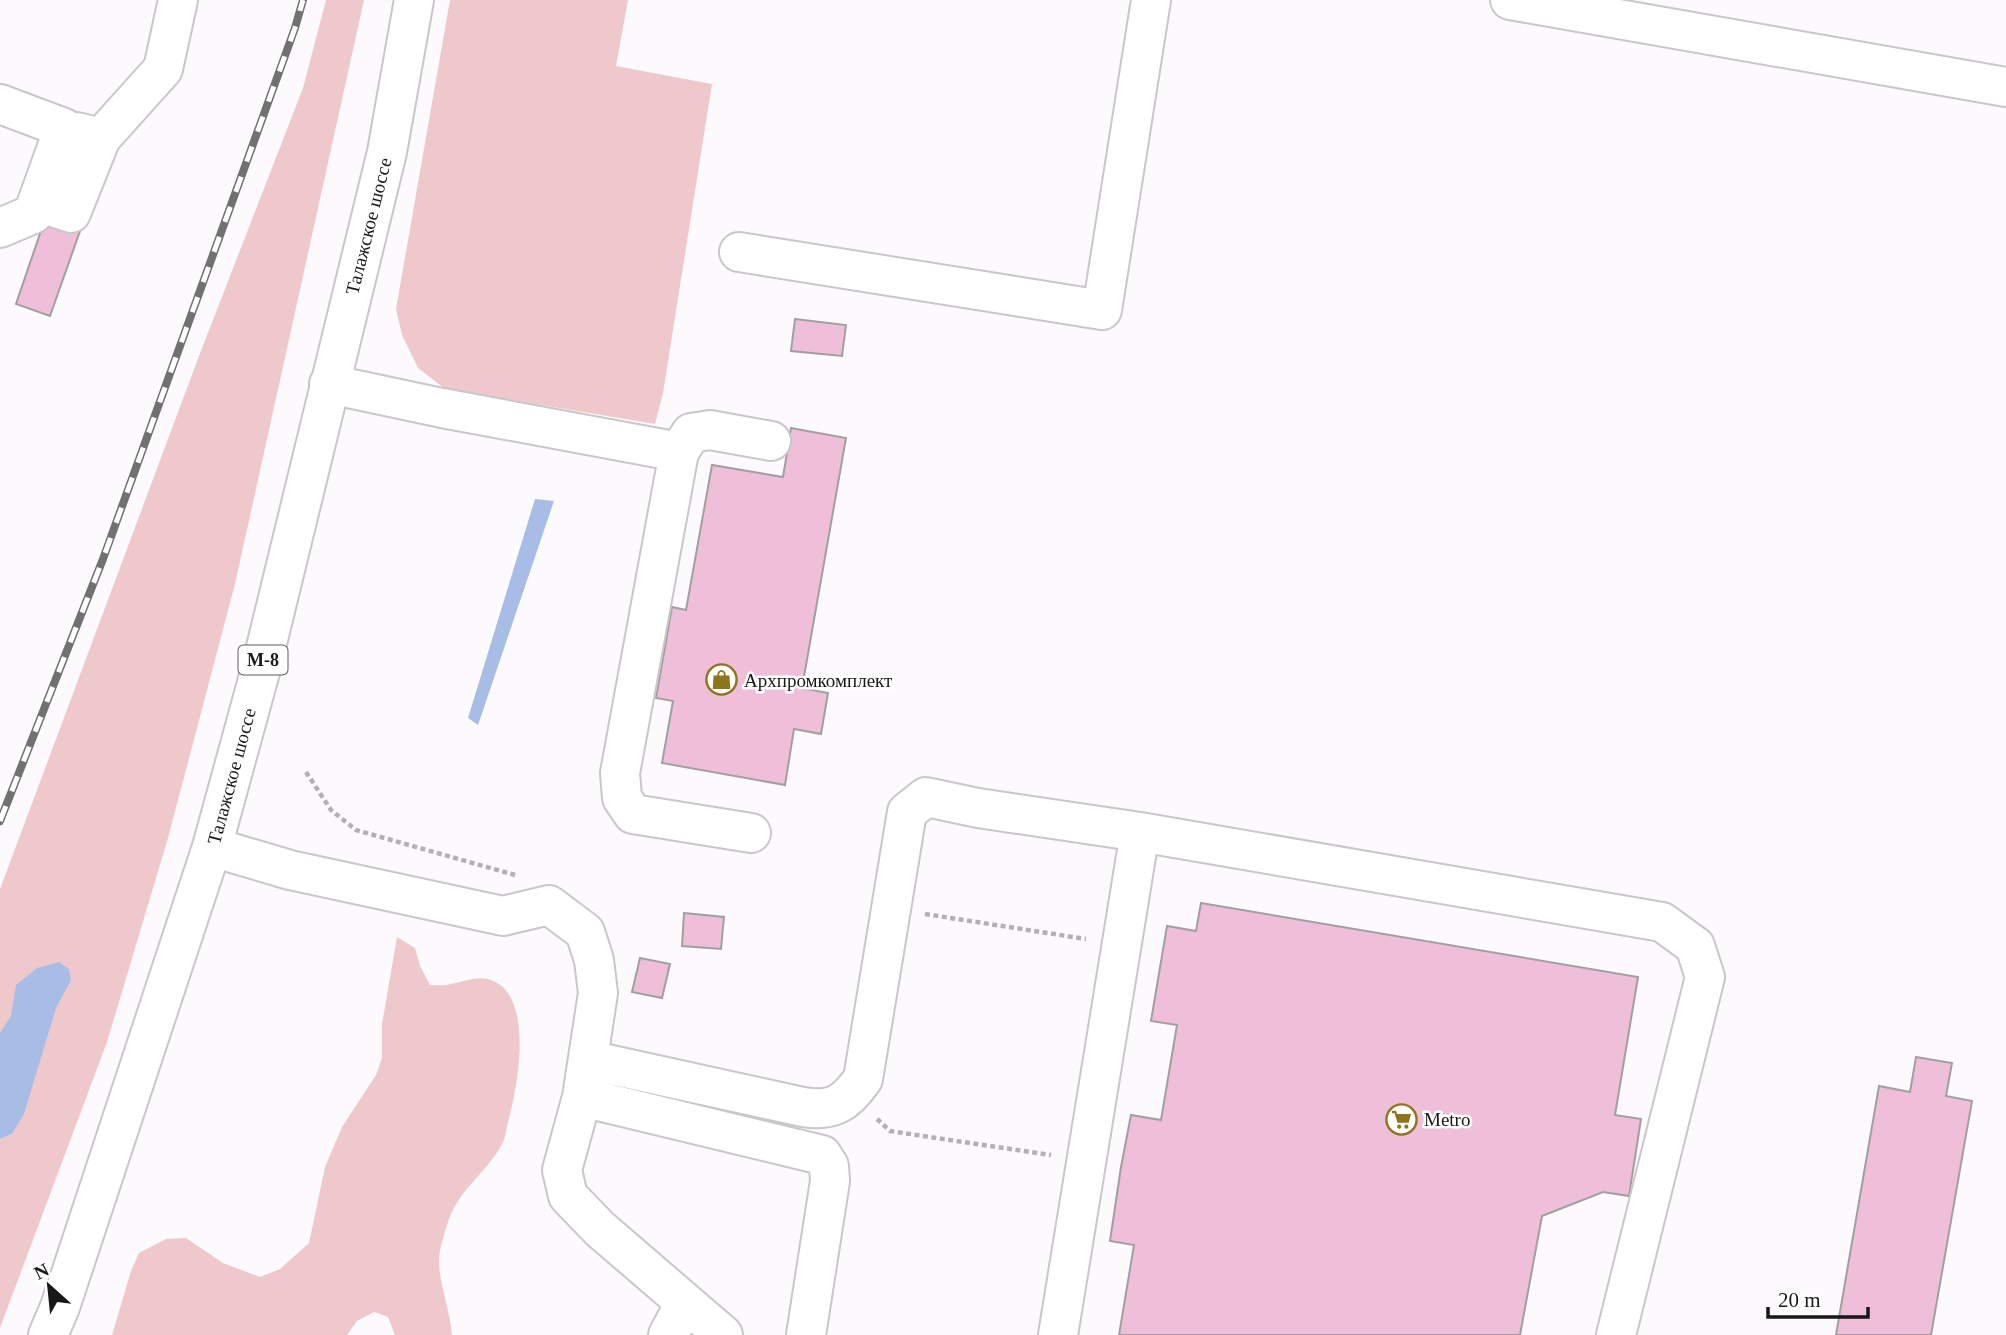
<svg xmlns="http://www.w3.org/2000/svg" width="2006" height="1335" viewBox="0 0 2006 1335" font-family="'Times New Roman',serif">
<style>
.green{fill:#efc8cb}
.water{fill:#a7bde6}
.building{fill:#efbfd9;stroke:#a29fa1;stroke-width:2}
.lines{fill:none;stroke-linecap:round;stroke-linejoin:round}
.minor-casing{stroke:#c9c7c9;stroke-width:42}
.major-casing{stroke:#c9c7c9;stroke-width:42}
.path{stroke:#b2b0b2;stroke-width:4.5;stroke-dasharray:5 3.5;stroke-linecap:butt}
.minor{stroke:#fff;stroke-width:38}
.major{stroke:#fff;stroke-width:38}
.rail-casing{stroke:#727172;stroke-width:8}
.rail{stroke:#fff;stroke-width:5;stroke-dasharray:16;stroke-linecap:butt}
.labels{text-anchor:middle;stroke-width:5;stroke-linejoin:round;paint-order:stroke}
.shield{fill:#fff;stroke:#5e5d5e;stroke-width:2}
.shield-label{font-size:18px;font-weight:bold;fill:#191819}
.street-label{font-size:19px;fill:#191819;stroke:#fff}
.poi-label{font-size:19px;fill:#191819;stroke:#fff;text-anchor:start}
</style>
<rect width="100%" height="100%" fill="#fcfafd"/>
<path class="green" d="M326 0H364L235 584 168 838 107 1042 0 1328V1139L12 1134 0 1099V889L199 356 303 88Z
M450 0H628L616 66 712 84 663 393 655 424 445 389 418 368 402 335 396 309Z
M397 937 415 948 420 966 430 985C437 985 444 986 451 984 462 982 475 976 488 979 537 992 517 1092 507 1126 506 1132 505 1140 501 1146 484 1176 458 1189 447 1225 444 1235 439 1250 439 1261 439 1283 450 1310 452 1335H395L388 1317 374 1312 357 1321 347 1335H112L131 1271 139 1253 166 1239 186 1238 223 1263 260 1277 280 1269 309 1243 325 1167 342 1127 376 1075 382 1058V1024Z"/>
<path class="water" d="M535 499 554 501 478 725 468 718Z
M59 962 69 969 71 980 56 1008 24 1114 12 1134 0 1139V1033L11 1016 16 985 37 968Z"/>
<path class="building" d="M45 219 80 231 50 316 16 304Z
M795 319 846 325 842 356 791 351Z
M791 428 846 438 802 688 828 693 821 734 794 729 785 785 662 763 673 701 656 698 672 607 686 610 712 465 783 477Z
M1201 903 1638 977 1615 1115 1641 1119 1629 1196 1603 1192 1542 1216 1520 1335H1119L1134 1245 1110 1241 1121 1167 1131 1115 1161 1120 1177 1025 1151 1021 1167 926 1196 931Z
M684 913 724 917 721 949 682 946Z
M640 958 670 964 662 998 632 992Z
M1916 1057 1952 1063 1946 1096 1972 1101 1931 1335H1836L1879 1086 1910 1092Z"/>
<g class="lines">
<defs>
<path id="minor" d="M1510 0 2006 87
M0 104 64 128 33 214 0 228
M101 138 163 69 178 0
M38 202 71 213 101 138 77 132
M739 252 1102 310 1151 0
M329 384 442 408 679 452
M1140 832 1662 922 1695 946 1705 977 1616 1335
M751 833 633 814 622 798 620 773 679 452 691 433 710 430 771 441
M212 847 290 870 503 916 549 905 585 932 594 960 598 993 582 1097 562 1170 568 1196 600 1229 723 1335
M589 1060 803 1107C833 1112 846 1103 863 1079L907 812 926 797 978 808 1140 832 1058 1335
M582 1097 822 1155 829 1166 830 1181 806 1335
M668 1335 685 1303"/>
<path id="major" d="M48 1335 60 1307 212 847 260 672 387 152 414 0"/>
</defs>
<use href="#minor" class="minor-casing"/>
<use href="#major" class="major-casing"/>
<path class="path" d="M306 772 331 810 356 830 515 875
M925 914 1086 939
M877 1119 890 1131 1051 1155"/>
<use href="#minor" class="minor"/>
<use href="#major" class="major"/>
<defs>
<path id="rail" d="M0 821 103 559 295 28 303 0"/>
</defs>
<use href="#rail" class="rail-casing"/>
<use href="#rail" class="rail"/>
</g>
<defs>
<symbol id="shop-ring" viewBox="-11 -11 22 22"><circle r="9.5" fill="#fff" stroke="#8c751a" stroke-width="1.5"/><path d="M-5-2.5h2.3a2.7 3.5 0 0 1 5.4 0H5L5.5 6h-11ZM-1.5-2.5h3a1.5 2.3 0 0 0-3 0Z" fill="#8c751a"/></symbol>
<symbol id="supermarket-ring" viewBox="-11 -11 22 22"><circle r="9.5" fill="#fff" stroke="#8c751a" stroke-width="1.5"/><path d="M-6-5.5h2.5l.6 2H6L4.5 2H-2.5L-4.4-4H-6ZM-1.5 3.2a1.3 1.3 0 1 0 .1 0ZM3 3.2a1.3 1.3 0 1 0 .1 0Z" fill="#8c751a"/></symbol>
</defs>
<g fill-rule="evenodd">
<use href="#shop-ring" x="704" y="662" width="35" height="35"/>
<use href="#supermarket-ring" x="1384" y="1102" width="35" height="35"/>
</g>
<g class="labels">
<rect class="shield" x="238.5" y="645.5" width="49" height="29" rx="5"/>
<g class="shield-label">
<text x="263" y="666">М-8</text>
</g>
<g class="street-label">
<text transform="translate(368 226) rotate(-76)" y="7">Талажское шоссе</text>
<text transform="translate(231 776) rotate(-75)" y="7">Талажское шоссе</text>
</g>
<g class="poi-label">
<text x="744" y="687">Архпромкомплект</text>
<text x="1424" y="1126">Metro</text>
</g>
</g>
<g transform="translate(49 1286) rotate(333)" stroke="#ffffff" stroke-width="5" paint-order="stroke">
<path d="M0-5L12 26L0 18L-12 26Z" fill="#191819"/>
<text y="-10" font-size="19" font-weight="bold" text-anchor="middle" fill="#191819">N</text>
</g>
<path d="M1768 1307v10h100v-10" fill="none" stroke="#191819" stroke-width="3.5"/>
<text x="1778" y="1307" font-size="21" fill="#191819" stroke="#ffffff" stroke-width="5" paint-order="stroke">20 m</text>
</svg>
